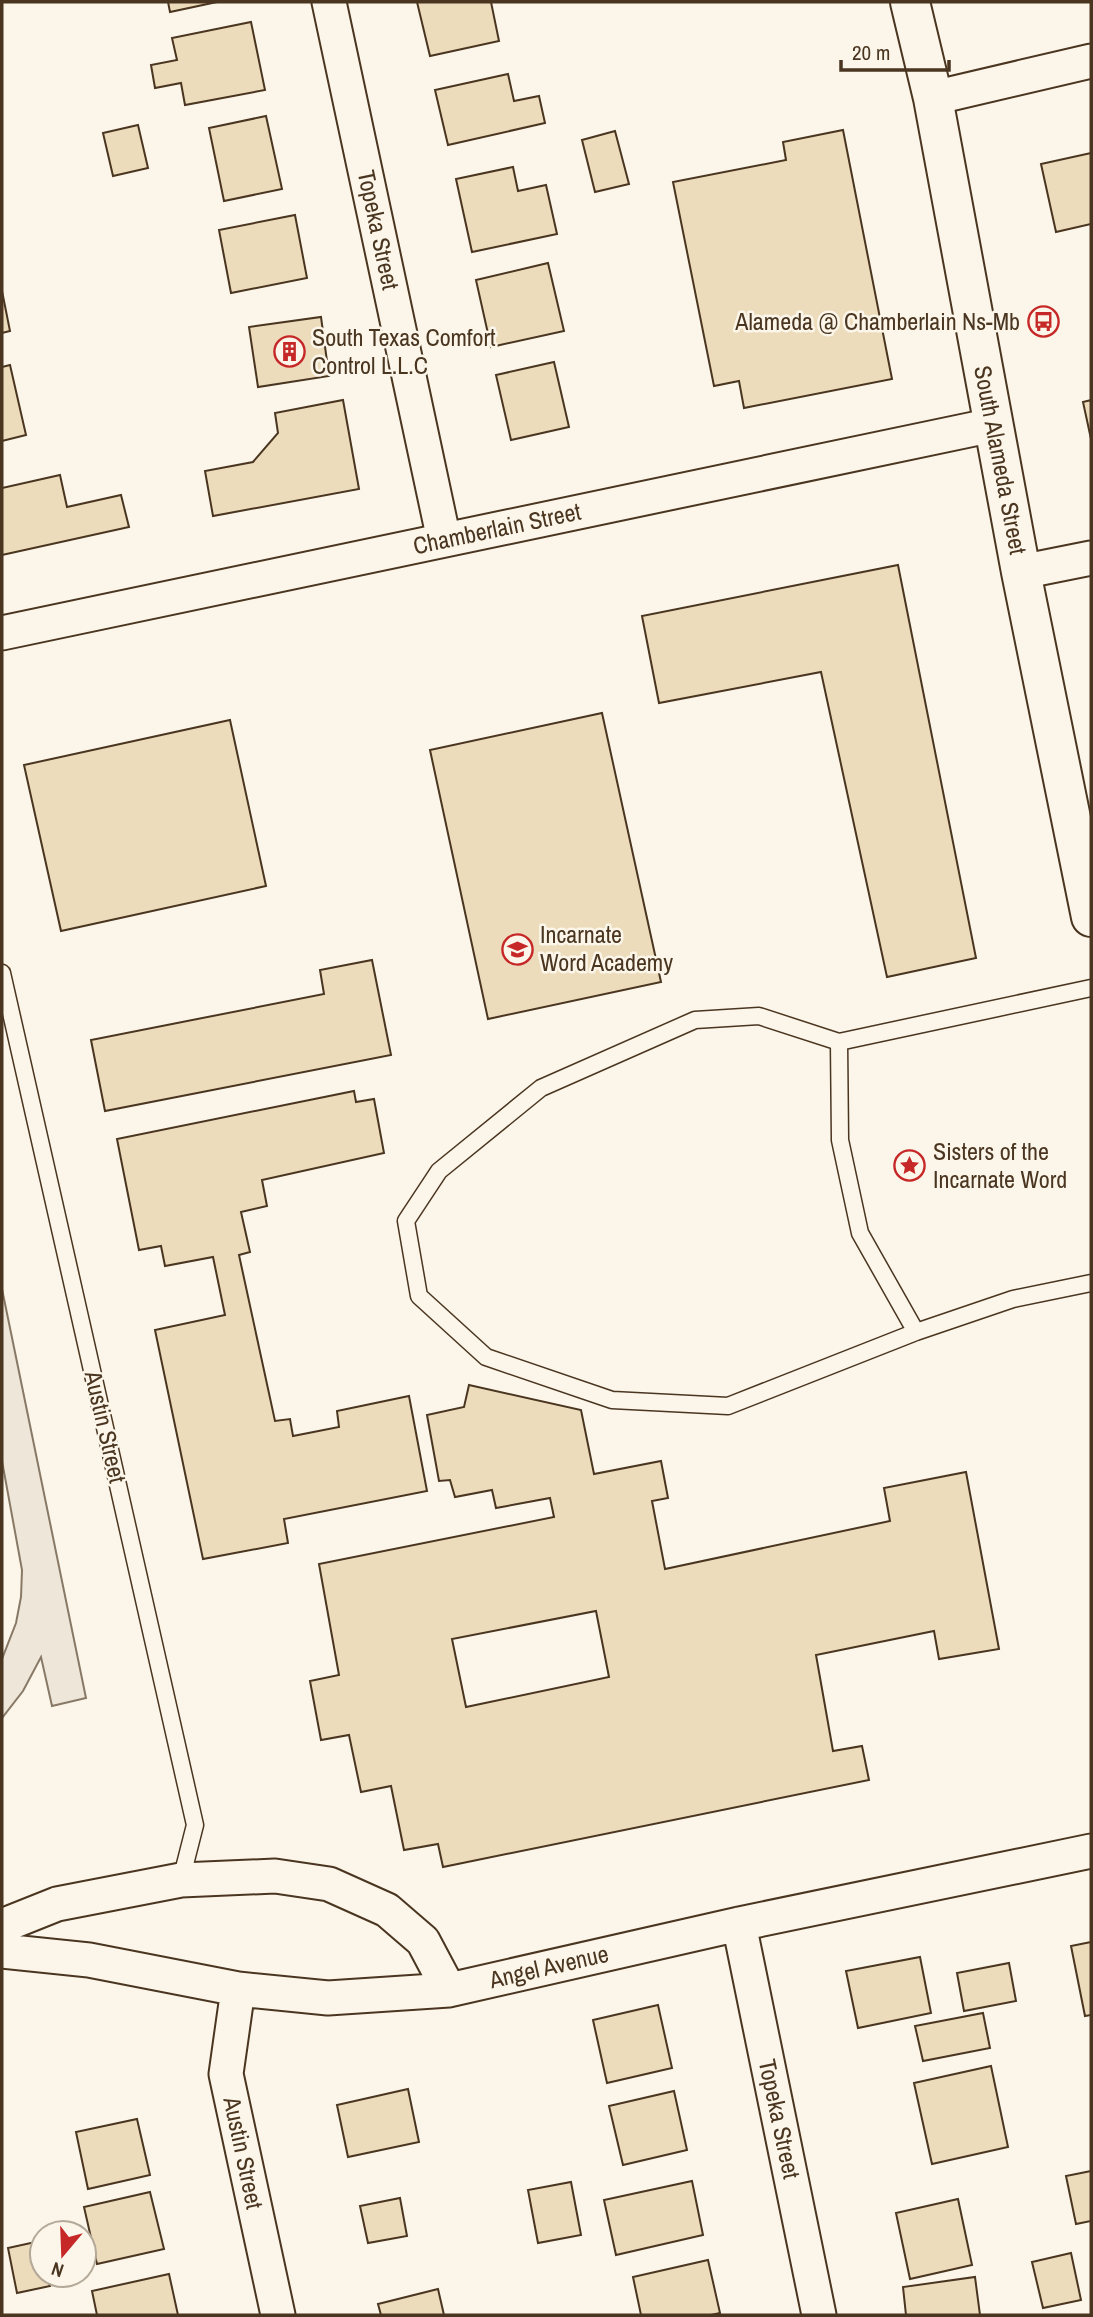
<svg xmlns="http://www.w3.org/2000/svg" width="1093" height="2317" viewBox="0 0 1093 2317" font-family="'Archivo Narrow',sans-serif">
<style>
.green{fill:#ede6d9;stroke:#887966;stroke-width:2}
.building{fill:#ecdcbc;stroke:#4a3520;stroke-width:2;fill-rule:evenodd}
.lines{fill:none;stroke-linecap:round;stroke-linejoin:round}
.service-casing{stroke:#4a3520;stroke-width:19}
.minor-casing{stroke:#4a3520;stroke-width:37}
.secondary-casing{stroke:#4a3520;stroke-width:42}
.service{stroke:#fbf6e9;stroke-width:16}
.minor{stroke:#fbf6e9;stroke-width:33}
.secondary{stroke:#fbf6e9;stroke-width:38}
.labels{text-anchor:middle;stroke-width:5;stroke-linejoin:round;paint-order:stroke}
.street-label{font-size:24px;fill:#4a3520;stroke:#fbf6e9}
.poi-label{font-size:24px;fill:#4a3520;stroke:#fbf6e9;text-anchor:start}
</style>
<rect width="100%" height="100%" fill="#fbf6e9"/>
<path class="green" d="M2 1289 86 1698 52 1706 41 1657 23 1691 2 1718V1659L16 1623 21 1597 22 1570 2 1461Z"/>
<path class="building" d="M168 2H217L170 12Z
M417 2H491L499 41 430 56Z
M251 22 265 90 185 105 181 83 155 88 151 65 177 60 172 38Z
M508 74 514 101 539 96 545 123 448 145 435 90Z
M266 116 282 189 224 201 209 128Z
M138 125 148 168 113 176 103 133Z
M843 130 892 379 744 408 739 381 714 386 673 182 786 160 783 142Z
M615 131 629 184 595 192 582 140Z
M1091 153V224L1056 232 1041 164Z
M513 167 518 191 546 185 557 234 472 252 456 179Z
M295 215 307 278 231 293 219 230Z
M548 263 564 331 491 347 476 280Z
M2 291 10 331 2 333Z
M321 317 329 376 258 387 249 327Z
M554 362 569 427 511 440 496 375Z
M10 365 26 435 2 441V367Z
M343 400 359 489 213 516 205 471 253 462 278 433 275 413Z
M1091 400V439L1083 402Z
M60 475 67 507 121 495 129 527 2 555V488Z
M898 565 976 958 887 977 821 672 659 703 642 616Z
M602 713 661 982 488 1019 430 750Z
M230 720 266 886 61 931 24 765Z
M372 960 391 1055 105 1111 91 1040 324 994 320 970Z
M354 1091 356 1102 374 1099 384 1153 262 1180 267 1206 241 1212 250 1252 239 1255 275 1421 290 1419 293 1436 339 1427 337 1411 409 1396 427 1491 284 1519 288 1543 203 1559 155 1330 225 1315 213 1257 165 1266 161 1246 139 1250 117 1139Z
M469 1385 581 1410 594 1474 661 1461 668 1498 652 1501 665 1569 890 1521 884 1488 966 1472 999 1649 939 1659 934 1631 816 1655 833 1751 862 1746 869 1780 443 1867 438 1844 404 1850 391 1786 361 1792 349 1735 321 1740 310 1681 339 1675 319 1564 554 1517 550 1498 496 1508 492 1490 455 1497 450 1480 439 1481 427 1415 464 1407ZM596 1611 609 1677 466 1707 452 1639Z
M1091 1942V2015L1085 2016 1071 1946Z
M920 1957 931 2013 858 2028 846 1971Z
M1009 1963 1016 2001 964 2011 957 1973Z
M658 2005 672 2068 607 2083 593 2020Z
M983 2013 990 2048 923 2061 915 2026Z
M991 2066 1008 2147 932 2164 914 2083Z
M408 2089 419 2142 348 2157 337 2105Z
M674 2091 687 2150 623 2165 609 2106Z
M137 2119 150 2175 88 2189 76 2132Z
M1091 2171V2221L1076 2224 1066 2176Z
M692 2181 703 2235 616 2255 604 2200Z
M571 2182 581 2235 538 2243 528 2190Z
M150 2192 164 2249 97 2264 84 2207Z
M400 2198 407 2236 368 2243 360 2206Z
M958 2199 972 2265 910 2279 896 2213Z
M40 2241 42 2275H47L50 2286 17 2293 8 2248Z
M1071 2253 1081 2300 1043 2308 1032 2262Z
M708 2260 720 2313 711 2315H641L633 2277Z
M169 2274 178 2315H97L92 2291Z
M975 2277 980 2315H906L903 2287Z
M438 2289 444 2315H381L378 2304Z"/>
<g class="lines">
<defs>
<path id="service" d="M2 973 195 1825 181 1880
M1091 988 839 1042 759 1016 695 1020 541 1088 439 1171 406 1221 419 1296 486 1357 612 1400 728 1406 916 1332 1013 1299 1091 1283
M839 1042 840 1140 860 1233 916 1332"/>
<path id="minor" d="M329 2 444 540
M933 98 1091 61
M1021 572 1091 558
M2 633 993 425
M739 1924 819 2315
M2 1926 57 1904 181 1880 275 1876 329 1884 387 1910 423 1941 449 1990
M2 1951 89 1960 238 1989 328 1998 449 1990 739 1924 1091 1851
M238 1989 226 2074 278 2315"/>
<path id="secondary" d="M910 2 933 98 1021 572 1091 917"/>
</defs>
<use href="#service" class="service-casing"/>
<use href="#minor" class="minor-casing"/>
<use href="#secondary" class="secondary-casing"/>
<use href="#service" class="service"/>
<use href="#minor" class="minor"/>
<use href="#secondary" class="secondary"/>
</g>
<defs>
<symbol id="bus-ring" viewBox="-11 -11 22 22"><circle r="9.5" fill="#fbf6e9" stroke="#c62828" stroke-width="1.5"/><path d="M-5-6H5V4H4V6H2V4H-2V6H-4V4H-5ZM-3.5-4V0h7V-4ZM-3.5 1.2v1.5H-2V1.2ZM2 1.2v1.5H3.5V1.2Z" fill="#c62828"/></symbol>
<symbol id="building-ring" viewBox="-11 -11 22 22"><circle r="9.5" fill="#fbf6e9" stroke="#c62828" stroke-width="1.5"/><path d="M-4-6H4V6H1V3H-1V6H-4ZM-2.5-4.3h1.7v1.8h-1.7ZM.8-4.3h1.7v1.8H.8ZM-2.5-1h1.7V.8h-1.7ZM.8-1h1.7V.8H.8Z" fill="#c62828"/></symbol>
<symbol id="school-ring" viewBox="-11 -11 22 22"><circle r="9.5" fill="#fbf6e9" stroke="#c62828" stroke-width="1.5"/><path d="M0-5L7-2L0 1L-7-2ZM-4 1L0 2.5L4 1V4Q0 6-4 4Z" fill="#c62828"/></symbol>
<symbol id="sight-ring" viewBox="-11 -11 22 22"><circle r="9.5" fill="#fbf6e9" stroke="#c62828" stroke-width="1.5"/><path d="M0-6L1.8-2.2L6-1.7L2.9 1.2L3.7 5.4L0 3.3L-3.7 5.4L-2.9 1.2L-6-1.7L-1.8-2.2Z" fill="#c62828"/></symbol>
</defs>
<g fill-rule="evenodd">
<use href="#bus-ring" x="1026" y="304" width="35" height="35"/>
<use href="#building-ring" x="272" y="334" width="35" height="35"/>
<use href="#school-ring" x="500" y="932" width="35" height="35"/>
<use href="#sight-ring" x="892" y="1148" width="35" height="35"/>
</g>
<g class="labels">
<g class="street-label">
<text transform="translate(378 230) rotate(78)" y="8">Topeka Street</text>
<text transform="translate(1000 460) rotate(79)" y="8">South Alameda Street</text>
<text transform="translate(497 529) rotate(-12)" y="8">Chamberlain Street</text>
<text transform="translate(105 1427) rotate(77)" y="8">Austin Street</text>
<text transform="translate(549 1967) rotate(-13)" y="8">Angel Avenue</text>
<text transform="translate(779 2119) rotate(78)" y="8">Topeka Street</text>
<text transform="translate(243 2153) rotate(78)" y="8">Austin Street</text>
</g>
<g class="poi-label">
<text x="1020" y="330" text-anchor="end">Alameda @ Chamberlain Ns-Mb</text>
<text x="312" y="346">South Texas Comfort<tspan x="312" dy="28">Control L.L.C</tspan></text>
<text x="540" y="943">Incarnate<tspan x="540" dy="28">Word Academy</tspan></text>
<text x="933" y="1160">Sisters of the<tspan x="933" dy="28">Incarnate Word</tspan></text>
</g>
</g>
<rect width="1093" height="2317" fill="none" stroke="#4a3520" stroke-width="7"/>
<g transform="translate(63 2254) rotate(199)"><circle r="33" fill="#fbf6e9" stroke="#b4a999" stroke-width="2"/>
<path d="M0-5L12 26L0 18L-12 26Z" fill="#c62828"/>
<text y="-10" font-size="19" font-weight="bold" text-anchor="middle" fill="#4a3520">N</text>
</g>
<path d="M841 60v10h108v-10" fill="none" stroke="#4a3520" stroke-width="3.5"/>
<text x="852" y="60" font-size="21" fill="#4a3520" stroke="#fbf6e9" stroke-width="5" paint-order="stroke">20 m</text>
</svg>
